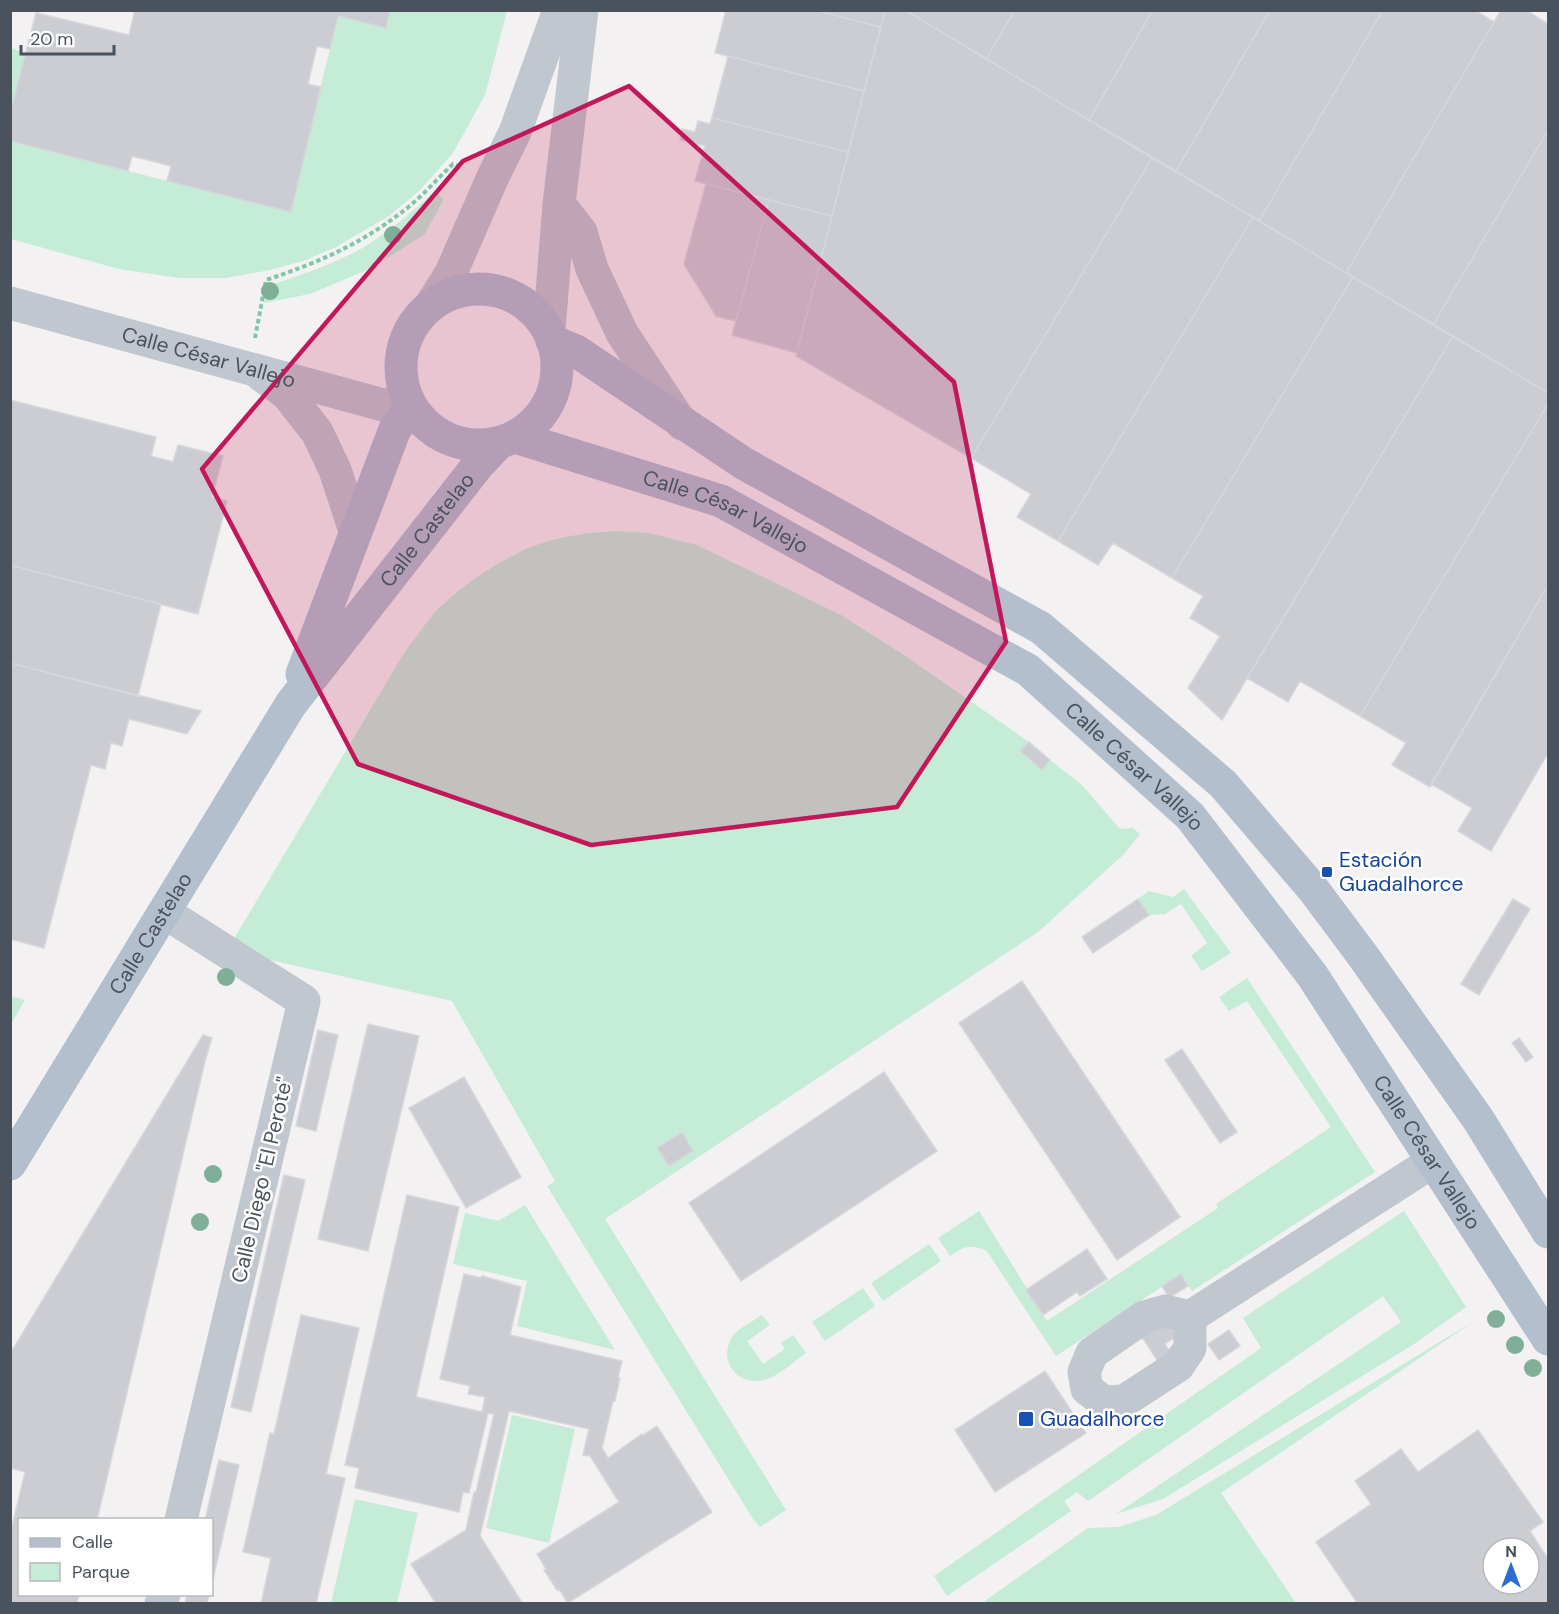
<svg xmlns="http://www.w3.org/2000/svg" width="1559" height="1614" viewBox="0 0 1559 1614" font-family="'DM Sans',sans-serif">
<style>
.green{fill:#c4ecd6;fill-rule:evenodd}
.building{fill:#cbcdd3;stroke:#d6d7dc;stroke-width:1.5;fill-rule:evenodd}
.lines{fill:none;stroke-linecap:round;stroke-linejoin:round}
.path{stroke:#7fc7a8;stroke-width:4;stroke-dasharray:4.5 3;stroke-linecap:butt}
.minor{stroke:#c0c7ce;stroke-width:33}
.major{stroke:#b3bfcd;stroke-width:33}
.tree{fill:#7faf99}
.marked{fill:#c2185b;fill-opacity:0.2;stroke:#c2185b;stroke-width:4.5;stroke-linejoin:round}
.transit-dot{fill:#1a4fb4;stroke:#fff;stroke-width:2}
.labels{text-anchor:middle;stroke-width:5;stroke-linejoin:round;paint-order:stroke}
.street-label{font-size:21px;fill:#4a535d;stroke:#fff}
.transit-label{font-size:21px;fill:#164399;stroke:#fff;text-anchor:start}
</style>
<rect width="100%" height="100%" fill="#f3f1f1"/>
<path class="green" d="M390 11H507L485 95 453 153 420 190 389 216 336 247 306 260 270 270 226 278H179L119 269 11 239 10 141 290 212 338 16 386 28Z
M11 48 26 53 11 113Z
M436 190 443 200 425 234 372 268 310 294 264 303 268 286C299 276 330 265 359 250 387 234 413 211 436 190Z
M616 531 649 533 697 545 841 615 907 657 1029 742 1020 752 1041 769 1050 760 1082 785 1120 829 1133 828 1140 834 1124 854 1038 932 605 1219 786 1510 760 1527 753 1519 547 1186 555 1181 452 1001 270 960 234 939 404 653C414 640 423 627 432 616 456 588 505 556 539 544 564 535 590 533 616 531ZM681 1132 693 1151 669 1166 657 1148Z
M1184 889 1231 953 1202 971 1191 956 1207 943 1181 904 1165 914 1149 915 1138 899 1149 891 1173 897Z
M1247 978 1375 1172 1192 1291 1180 1275 1056 1356 987 1251C969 1244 966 1246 950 1256L938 1238 979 1211 1047 1321 1218 1208 1216 1204 1331 1127 1247 1001 1229 1011 1219 997Z
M11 996 25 1000 11 1024 10 996Z
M525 1205 615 1350 517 1326 527 1281 453 1264 465 1213 498 1221Z
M1404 1211 1466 1307 1414 1344 1163 1499 1116 1514 1401 1322 1383 1296 1088 1501 1077 1492 1064 1501 1071 1511 947 1596 934 1576 1261 1348 1243 1318Z
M929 1244 941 1261 883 1301 871 1283Z
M863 1288 875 1306 825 1341 812 1322Z
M762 1315 770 1325 747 1341 763 1364 785 1349 781 1343 793 1335 806 1353C796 1360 778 1376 767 1379 743 1388 719 1366 730 1341 734 1330 752 1322 762 1315Z
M1474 1321 1221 1493 1296 1603H982L1088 1528 1119 1527 1156 1515Z
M512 1415 575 1429 549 1543 486 1528Z
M355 1499 418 1513 397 1603H331Z"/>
<path class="building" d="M135 10H390L386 28 338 16 330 49 317 46 308 84 321 87 291 212 167 181 171 166 132 156 128 171 10 141V113L36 13 129 35Z
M726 10H814L881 27 864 91 715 53Z
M814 10H885L881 27Z
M885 10H905L1152 158 971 458 796 356Z
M905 10H1015L986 59Z
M1015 10H1153L1089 120 986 59Z
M1153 10H1270L1176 171 1089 120Z
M1270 10H1383L1259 221 1176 171Z
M1383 10H1475L1494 22 1346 273 1259 221Z
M1501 10H1526L1548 24V130L1433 325 1346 273Z
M728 56 864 91 848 152 712 118Z
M712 118 848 152 832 216 695 181 705 146 680 140 682 129 695 132 698 121 710 124Z
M1548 130V393L1433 325Z
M1152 158 1253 217 1058 541 1017 517 1031 494 971 458Z
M706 184 769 200 736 321 716 316 684 264Z
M769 200 832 216 797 353 732 335Z
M1253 217 1353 277 1172 578 1113 543 1098 565 1058 541Z
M1353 277 1453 336 1222 720 1188 688 1220 636 1190 618 1203 596 1172 578Z
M1453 336 1548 393V404L1360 716 1300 681 1288 702 1247 678Z
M10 400 156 437 151 456 173 462 178 445 223 456 212 497 227 501 198 614 10 565Z
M1548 404V585L1430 787 1392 765 1406 743 1360 716Z
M10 565 161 604 138 696 10 663Z
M1548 585V753L1491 851 1458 831 1472 808 1431 784Z
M10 663 201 711 187 734 129 719 122 746 111 743 105 769 91 765 44 948 10 939Z
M1029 742 1050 760 1042 770 1020 751Z
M1138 899 1149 915 1093 953 1082 937Z
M1513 899 1530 909 1479 995 1461 984Z
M1022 981 1180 1217 1117 1260 959 1023Z
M368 1024 419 1036 368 1251 318 1239Z
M318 1030 338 1035 316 1131 296 1126Z
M203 1035 212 1038 205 1061 97 1520H20V1594H79L77 1604H10V1535L25 1472 10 1468V1354Z
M1519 1038 1533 1057 1526 1062 1512 1043Z
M1182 1049 1237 1132 1220 1143 1165 1060Z
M884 1072 937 1151 741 1281 689 1203Z
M464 1077 521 1177 466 1208 409 1108Z
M682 1132 693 1151 669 1166 657 1148Z
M284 1175 305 1180 251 1412 231 1407Z
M407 1195 459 1207 416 1397 482 1412 485 1397 468 1394 470 1386 440 1379 464 1274 481 1278 482 1276 521 1287 510 1335 622 1361 618 1377 620 1378 615 1401H613L602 1448 608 1458 642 1434 643 1435 657 1426 712 1512 568 1603 559 1589 557 1590 544 1570 546 1569 537 1554 619 1502 590 1456 583 1455 589 1429 509 1411 480 1536 523 1604H436L411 1564 466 1530 474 1492H476L494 1414 488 1413 469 1493 463 1492 459 1512 355 1488 359 1468 345 1465Z
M1087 1249 1107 1279 1080 1296 1077 1292 1043 1315 1026 1290Z
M1181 1274 1188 1286 1169 1298 1162 1286Z
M301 1315 359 1328 326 1474 345 1478 316 1604H261L271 1558 243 1552 270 1433 274 1434Z
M1164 1318 1177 1336 1165 1344 1172 1355 1159 1363 1138 1331Z
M1229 1330 1240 1346 1219 1360 1208 1344Z
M1045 1371 1086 1433 995 1492 955 1430Z
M1478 1430 1543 1522 1530 1531 1548 1559V1604H1358L1316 1542 1371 1504 1355 1481 1401 1449 1418 1472ZM1493 1548H1529V1584H1493Z
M219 1460 239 1465 212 1584V1520H205Z
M187 1594H209L207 1604H185Z"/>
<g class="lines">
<path class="path" d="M255 338 266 280C317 263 359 245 402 212 420 199 436 180 453 164L463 168"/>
<g class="minor">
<path d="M559 204 581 232 592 269 622 333 682 424"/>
<path id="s1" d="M10 303 383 405 408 400"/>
<path d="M431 305 451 273 492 179 515 132 559 10"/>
<path d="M549 331 559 204 582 10"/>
<path d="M261 375 287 394 317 432 335 470 355 531"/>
<path d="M164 912 304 1001 181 1520"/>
<path d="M1190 1317V1348L1178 1366 1124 1401 1104 1402 1087 1389 1084 1372 1092 1353 1144 1317 1165 1311 1190 1317 1432 1162"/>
<path d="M161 1604 164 1594"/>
</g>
<g class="major">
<circle cx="479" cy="367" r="78"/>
<path d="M552 341 576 351 743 463 1041 628 1223 784 1313 889 1363 956 1478 1119 1548 1232"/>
<path id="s2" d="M515 437 721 501 1028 670 1190 816 1312 975 1548 1339"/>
<path d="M302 674 395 429 411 407"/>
<path id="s3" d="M10 1164 291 704 478 465 499 443"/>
</g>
</g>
<g class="tree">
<circle cx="393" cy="235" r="9"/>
<circle cx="270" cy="291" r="9"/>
<circle cx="226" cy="977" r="9"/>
<circle cx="213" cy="1174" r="9"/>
<circle cx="200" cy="1222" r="9"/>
<circle cx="1496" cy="1319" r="9"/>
<circle cx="1515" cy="1345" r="9"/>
<circle cx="1533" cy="1368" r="9"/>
</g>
<path class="marked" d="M629 86 954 382 1006 642 897 807 591 845 358 764 202 469 463 161Z"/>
<g class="transit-dot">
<rect x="1321" y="866" width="12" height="12" rx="3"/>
<rect x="1018" y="1411" width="16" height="16" rx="3"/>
</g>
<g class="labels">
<g class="street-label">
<text dy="7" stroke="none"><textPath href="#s1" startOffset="206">Calle César Vallejo</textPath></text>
<text dy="7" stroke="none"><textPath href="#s2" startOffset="224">Calle César Vallejo</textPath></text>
<text dy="7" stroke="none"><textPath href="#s3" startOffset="760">Calle Castelao</textPath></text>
<text dy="7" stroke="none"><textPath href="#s2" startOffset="710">Calle César Vallejo</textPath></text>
<text dy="7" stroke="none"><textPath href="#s3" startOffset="270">Calle Castelao</textPath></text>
<text dy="7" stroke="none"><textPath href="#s2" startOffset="1196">Calle César Vallejo</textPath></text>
<text transform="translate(262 1180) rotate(-77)" y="7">Calle Diego "El Perote"</text>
</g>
<g class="transit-label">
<text x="1339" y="867">Estación<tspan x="1339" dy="24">Guadalhorce</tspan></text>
<text x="1040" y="1426">Guadalhorce</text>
</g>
</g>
<rect width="1559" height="1614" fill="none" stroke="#4a535d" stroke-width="24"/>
<rect x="18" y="1518" width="195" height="78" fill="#ffffff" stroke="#b7babe" stroke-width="1.5"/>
<rect x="30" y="1538" width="30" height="9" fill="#b3bfcd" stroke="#b7babe" stroke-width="1.5"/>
<text x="72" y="1548" font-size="18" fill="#4a535d">Calle</text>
<rect x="30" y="1563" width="30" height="18" fill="#c4ecd6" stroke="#b7babe" stroke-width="1.5"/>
<text x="72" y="1578" font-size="18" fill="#4a535d">Parque</text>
<g transform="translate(1511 1566)"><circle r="28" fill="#ffffff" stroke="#b7babe" stroke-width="1.5"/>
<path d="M0-4.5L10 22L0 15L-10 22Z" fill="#2a6bd5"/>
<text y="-9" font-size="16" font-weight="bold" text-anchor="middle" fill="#4a535d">N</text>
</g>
<path d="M21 45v9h93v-9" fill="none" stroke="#4a535d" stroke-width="3"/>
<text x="30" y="45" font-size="18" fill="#4a535d" stroke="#ffffff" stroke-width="4.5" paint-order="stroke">20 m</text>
</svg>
